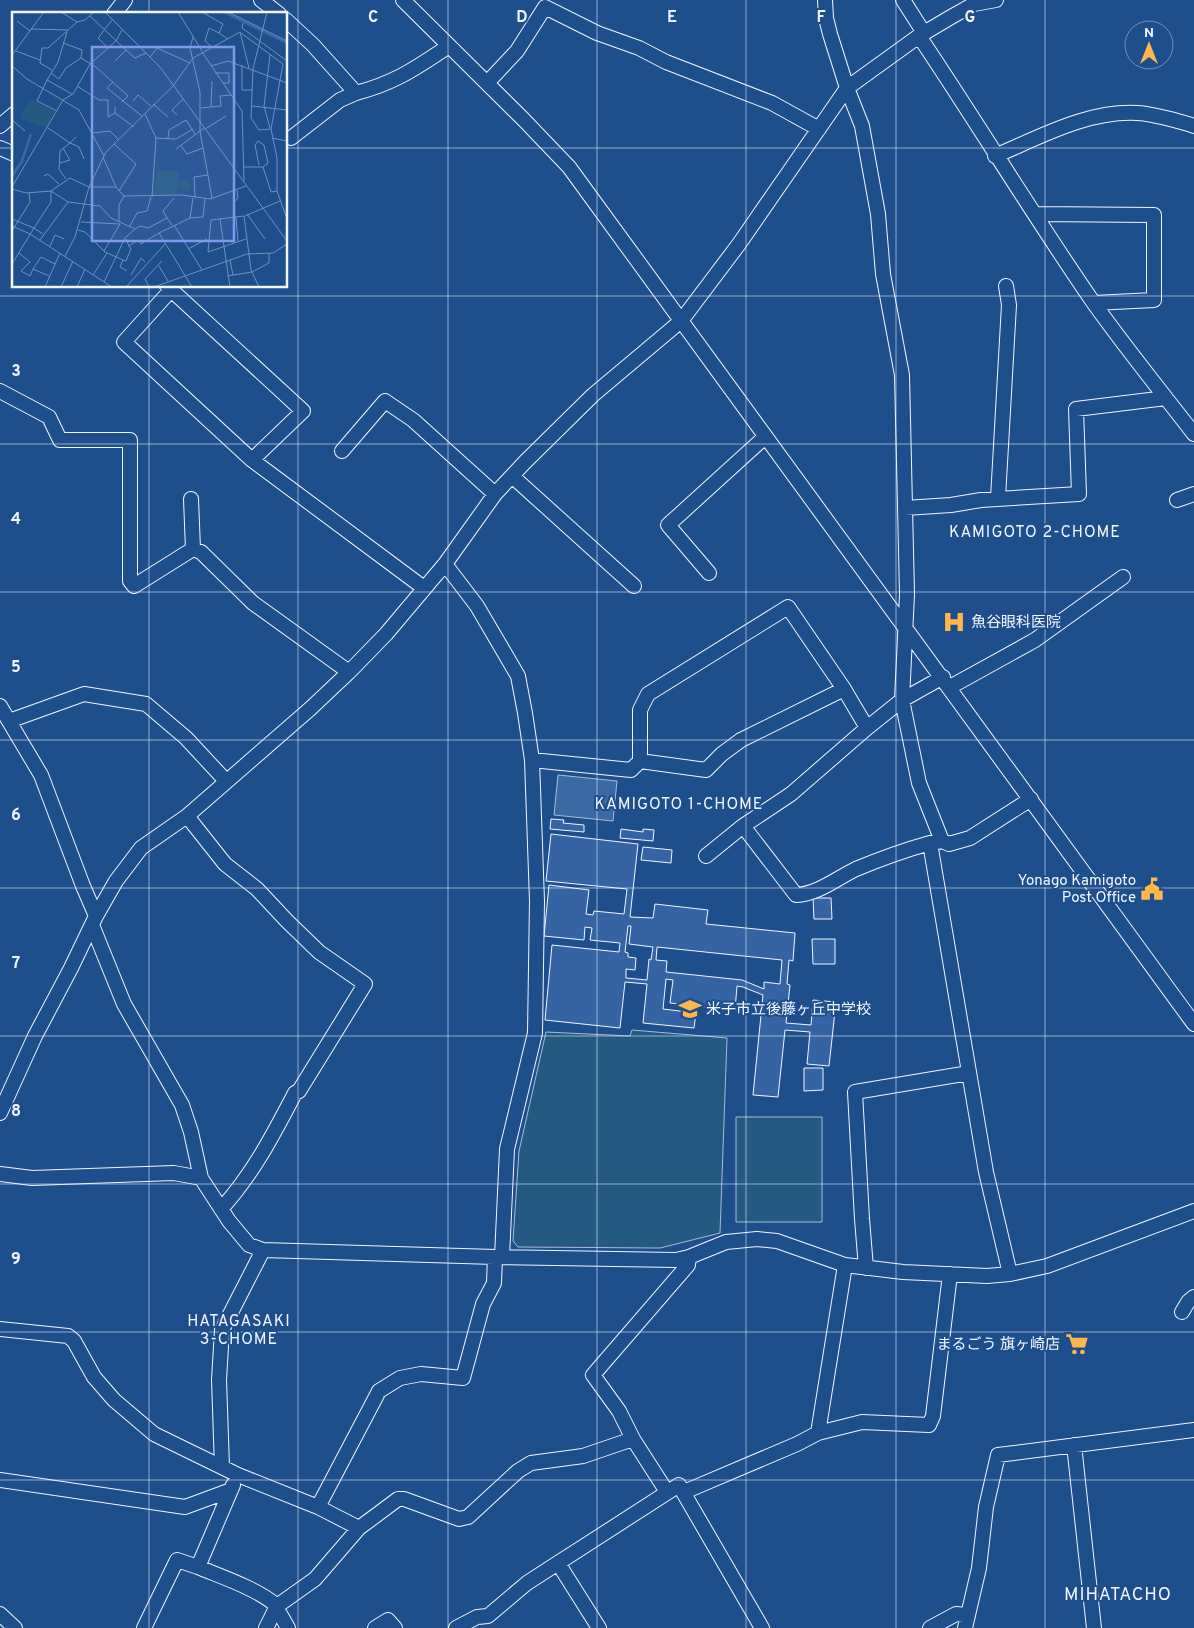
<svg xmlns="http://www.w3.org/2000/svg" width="1194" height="1628" viewBox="0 0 1194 1628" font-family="Overpass,'Noto Sans JP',sans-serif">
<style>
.green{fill:#245a82;stroke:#a8bbd7}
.water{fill:#3b69a3;stroke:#a8bbd7}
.building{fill:#3563a3;stroke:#f2f6ff;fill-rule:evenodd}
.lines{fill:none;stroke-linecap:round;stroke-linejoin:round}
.street-casing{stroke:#f2f6ff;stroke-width:16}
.street{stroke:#1f4e8c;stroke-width:14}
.grid{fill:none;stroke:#f2f6ff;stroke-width:1;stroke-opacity:0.55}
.labels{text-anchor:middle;stroke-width:4;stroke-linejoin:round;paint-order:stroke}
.poi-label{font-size:15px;fill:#f2f6ff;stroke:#1f4e8c;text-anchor:start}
.neighbourhood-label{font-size:16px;letter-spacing:1px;fill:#f2f6ff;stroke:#1f4e8c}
.quarter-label{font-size:18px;letter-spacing:1px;fill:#f2f6ff;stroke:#1f4e8c}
.inset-river{fill:none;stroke:#3b69a3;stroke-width:2.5}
.inset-road{fill:none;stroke:#7391ba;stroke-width:1}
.view{fill:#7d9aea;fill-opacity:0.15;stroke:#7d9aea;stroke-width:2.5}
.inset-edge{fill:none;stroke:#f2f6ff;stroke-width:2.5}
.grid-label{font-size:16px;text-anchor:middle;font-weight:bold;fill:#f2f6ff;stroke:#1f4e8c;stroke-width:4;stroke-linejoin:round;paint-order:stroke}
</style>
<rect width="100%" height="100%" fill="#1f4e8c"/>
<path class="green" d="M632 1030 727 1038 720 1233 660 1248 518 1247 513 1241 519 1151 546 1032 630 1036Z
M736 1117H822V1222H736Z"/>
<path class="water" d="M558 775 617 781 613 821 554 815Z"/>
<path class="building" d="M551 819 564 820 563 823 584 825V832L550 829Z
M621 829 643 832V829L654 830 653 841 620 838Z
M551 834 638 844 630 917 653 918 655 904 708 910 706 924 795 933 793 961 789 960 787 984 790 985 786 1023 811 1025 813 1000 836 1002 829 1066 807 1064 810 1032 785 1030 778 1097 753 1095 763 995 743 987 737 986 735 1010 670 1003 673 980 666 979 663 1009 696 1013 694 1028 643 1023 647 984 625 982 620 1028 545 1020 552 945 619 952 620 943 590 940 592 928 585 927 584 940 544 936 549 885 589 890 586 914 593 915 594 911 624 914 627 889 546 881ZM628 926H631L629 944 653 947 651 960 649 959 647 980 626 978V969L635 970 636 958 628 957V953L625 952ZM657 947 782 960 780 984 764 982V989L742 980 666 972 667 961 656 960Z
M643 847 672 850 671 863 641 860Z
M813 898H831L832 919H814Z
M812 939H835V964H813Z
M804 1068H823V1090L804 1091Z"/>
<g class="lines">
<defs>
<path id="street" d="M261 0 279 14
M403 0 524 120 569 167 1194 1024
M825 0 826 18 830 34 847 88 862 126 878 214 883 274 902 375 907 594 902 700 919 783 942 841 930 843 986 1172 1010 1274
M903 0 924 33
M114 14 125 0
M286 20 313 45 356 93C395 83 416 68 449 46
M919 36C978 124 1033 215 1093 302 1125 347 1160 390 1194 434
M487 83 517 51 545 7 597 33 639 48 666 62 772 103 819 129
M0 126 14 114
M291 138 340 100 356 93
M0 148 14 154
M995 156C1040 137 1088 110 1138 113 1152 114 1180 121 1194 126
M1035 214 1154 215V300L1094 303
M167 286 303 411 252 460
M171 290 124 342 252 460 424 588
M0 391 49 417 60 440H130V581L134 586 193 549
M342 451 385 401 413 420 495 494
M512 476 634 586
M998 498 1009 305 1006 286
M191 499 193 549 201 552 253 603 349 672
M1177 500 1194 494
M905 508 951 505 981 500 1079 494 1076 409 1166 398
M445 564 477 606 518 676 525 713 532 760 537 901 535 1033 507 1149 502 1257
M709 573 668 525 765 437
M950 687 1035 640 1123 577
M0 706 41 775 83 886 96 916
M9 721 84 694 146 704 186 738 226 781
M532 760 631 770 640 761 706 770 722 754 741 740 844 689
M640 761V710L648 694 788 607 844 689 867 728
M187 816 225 864 257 889 287 921 319 952 365 984 299 1091 295 1093C273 1135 253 1174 221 1209
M743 826 796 895C818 894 837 878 856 869 880 859 905 850 930 843
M942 841 949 844 970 838 1031 799
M706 856 743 826 791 794 867 728 902 700 943 677
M92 925 124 1004 182 1105 191 1132 201 1178
M0 1113 35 1036 71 968 96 916 116 881 141 848 187 816 311 708 349 672 386 634 445 564 495 494 525 462 593 395 681 321 739 244 847 88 919 36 951 17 974 4 996 0
M0 1174 32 1178 174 1173 201 1178 229 1221 249 1245 263 1250 495 1257 676 1260 689 1257 726 1242 757 1239 777 1241 845 1265 903 1272 987 1276 1010 1274 1047 1266 1194 1211
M866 1268 862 1219 855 1092 969 1073
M1182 1312 1188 1302 1194 1297
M0 1329 68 1336 74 1341 94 1377 114 1400 154 1434 238 1475 318 1507 359 1528 315 1579 277 1606 266 1628
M818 1433 862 1422 929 1425 933 1416 950 1274
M633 1439 619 1411 593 1375 688 1265 689 1257
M1074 1445 1094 1628
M222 1467 219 1380 222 1330 263 1250
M0 1480 185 1507 231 1490
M684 1492 797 1444 818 1433 845 1265
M318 1507 379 1391 400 1378 421 1374 463 1378 483 1304 494 1283 495 1257
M359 1528 398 1499H404L459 1519 468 1517 518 1471 531 1463 583 1456 633 1439 667 1492
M198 1567C222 1577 258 1589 277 1606
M274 1612 280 1614 288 1628
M0 1614 15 1628
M144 1628 177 1560 198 1567 233 1485
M375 1628 388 1620 395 1628
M456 1628 477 1617 488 1616 527 1583 558 1563
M599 1628 558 1563 679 1485 762 1628
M930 1628 956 1614 967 1615
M965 1628 979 1568 986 1507 998 1455 1194 1430"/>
</defs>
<use href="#street" class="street-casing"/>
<use href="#street" class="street"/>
</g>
<path class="grid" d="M149 0V14M298 0V1628M448 0V1628M597 0V1628M746 0V1628M896 0V1628M1045 0V1628M0 148H14M286 148H1194M149 286V1628M0 296H1194M0 444H1194M0 592H1194M0 740H1194M0 888H1194M0 1036H1194M0 1184H1194M0 1332H1194M0 1480H1194"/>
<defs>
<symbol id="hospital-bare" viewBox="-9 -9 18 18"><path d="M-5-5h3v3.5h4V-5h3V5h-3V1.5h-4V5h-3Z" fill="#ffb74d" stroke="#1f4e8c" stroke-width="2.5" paint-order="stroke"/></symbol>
<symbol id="civic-bare" viewBox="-9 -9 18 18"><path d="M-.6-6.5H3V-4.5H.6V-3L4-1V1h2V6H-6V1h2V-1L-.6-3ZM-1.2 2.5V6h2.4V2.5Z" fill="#ffb74d" stroke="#1f4e8c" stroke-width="2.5" paint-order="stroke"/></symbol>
<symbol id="school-bare" viewBox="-9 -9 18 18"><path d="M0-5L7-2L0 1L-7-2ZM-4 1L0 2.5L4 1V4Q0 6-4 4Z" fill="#ffb74d" stroke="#1f4e8c" stroke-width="2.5" paint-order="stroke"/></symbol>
<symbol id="supermarket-bare" viewBox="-9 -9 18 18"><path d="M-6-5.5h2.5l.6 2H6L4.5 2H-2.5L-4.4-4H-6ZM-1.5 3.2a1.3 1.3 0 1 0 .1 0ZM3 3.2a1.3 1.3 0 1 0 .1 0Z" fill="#ffb74d" stroke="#1f4e8c" stroke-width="2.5" paint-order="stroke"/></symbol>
</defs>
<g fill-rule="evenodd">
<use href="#hospital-bare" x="938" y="606" width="32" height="32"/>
<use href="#civic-bare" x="1136" y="873" width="32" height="32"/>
<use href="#school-bare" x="674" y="993" width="32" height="32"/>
<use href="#supermarket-bare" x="1061" y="1328" width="32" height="32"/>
</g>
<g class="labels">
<g class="poi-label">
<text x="971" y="627">魚谷眼科医院</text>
<text x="1136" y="885" text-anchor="end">Yonago Kamigoto<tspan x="1136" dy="17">Post Office</tspan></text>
<text x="706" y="1014">米子市立後藤ヶ丘中学校</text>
<text x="1060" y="1349" text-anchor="end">まるごう 旗ヶ崎店</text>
</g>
<g class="neighbourhood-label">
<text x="1035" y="537">KAMIGOTO 2-CHOME</text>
<text x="679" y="809">KAMIGOTO 1-CHOME</text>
<text x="239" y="1326">HATAGASAKI<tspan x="239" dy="18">3-CHOME</tspan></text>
</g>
<g class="quarter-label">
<text x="1118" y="1600">MIHATACHO</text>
</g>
</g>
<g transform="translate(12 12)">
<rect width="275" height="275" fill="#1f4e8c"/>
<path d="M18 87 42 99 34 116 8 106ZM145 158 167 159 166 182 141 183ZM167 174a6 6 0 1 1 12 0a6 6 0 1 1-12 0Z" fill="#245a82"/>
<path class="inset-river" d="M212 0 275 31M0 164 10 149 19 122"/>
<path class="inset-road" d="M49 0 65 10M93 0 148 55 275 229M166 0 190 39M190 0 211 12 207 21 216 27M216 0 275 29M255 0 241 57 239 106 247 118 259 117M78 4 114 38 103 49M5 9 18 19M231 11 230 16 275 49M19 17 56 18M229 21 271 52 259 117 265 146V179L275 207M181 25 178 36 188 80V119L200 186M51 31 70 38 69 46M95 35 86 26 100 8M200 35 193 29 197 16 207 21M114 38 123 46 134 41M4 39 28 48M190 40 230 99 232 169M0 43 32 0M258 43 252 94 258 116M138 45 145 36 178 51M230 53V78H240M0 54 15 67 67 98 92 144M199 54 216 49 275 71M40 58 28 51 30 36H36L65 10 73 8 82 0M39 61 47 67 54 56 69 46 84 55 116 84 110 90M203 61H217V71H211M35 68 46 50 55 20M101 70 95 76 131 105M65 74 87 88H96V105L103 101M121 89 126 83 139 94M141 92 156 105M240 94 275 98M103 95V101L122 115M199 95 200 69M189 96 209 94 208 84 219 83M45 99 25 89 35 68 60 82M133 102 144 126 140 185M165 103 160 98 171 87M0 108 13 119M36 116 58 131 48 139 47 157 54 167M193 117 214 104M81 121 98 119 107 128M64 125 58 131 67 135 72 147M144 126 164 127 181 117M156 126 157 118 174 108 183 122M260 126 275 129M102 132 124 152 107 179M169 134 175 142 191 136M164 137 192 116M91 145 104 175M48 151 58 148 51 136M247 153 243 133 246 129 252 133 256 151 251 155 259 180 265 179M232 155H251M32 164 36 162 47 172M0 175 51 88 61 82 78 52 104 29 110 18M0 177 14 181 39 179 58 166 77 175H104L112 184 170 183 198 187 234 174M39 179 56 190M183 186 182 165 196 163M221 191 226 186 225 178M235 202 253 227M233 204 268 189M224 205 226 229M155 206 151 199 162 186M178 206 191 205 193 187M0 207 22 216 0 252M208 207 218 275M69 210 108 212M107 210V193L112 184M162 213 190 258M0 214 18 222 100 275M118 214 125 201 135 199 139 185M123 217 128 214 136 216 155 206 160 213M66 218 73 220 93 240 111 248 114 249 119 237 117 234M0 219 18 190 17 180M31 222 22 216 39 190V179M114 227 117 234 126 228 129 232 147 221M234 227 196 240 199 208 232 204 239 258 247 275M28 228 56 190 88 194 99 206 123 217 113 226 92 270M38 234 43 223 52 227M176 237 195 227M92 239 108 212M7 241 18 250 9 259 18 264 21 257 37 264M53 244 63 225 77 175 94 140 161 74 181 46 228 20 237 56M111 248 108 255 115 259M218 248 221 263M147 254 156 269M21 257 29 245 43 252M81 263 95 241M119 263 129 246 133 250M215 264 240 260 257 251V241M33 275 48 241M49 275 61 249M65 275 73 257M114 275 153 232M137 275 133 267 150 249M142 275 235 242 261 241 275 232M180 275 147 221 178 206 181 186"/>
<path class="view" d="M80 35H222V229H80Z"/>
<rect width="275" height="275" class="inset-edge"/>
</g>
<g class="grid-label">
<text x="373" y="22">C</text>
<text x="522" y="22">D</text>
<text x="672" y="22">E</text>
<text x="821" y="22">F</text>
<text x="970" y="22">G</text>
<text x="16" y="376">3</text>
<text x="16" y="524">4</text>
<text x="16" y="672">5</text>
<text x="16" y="820">6</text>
<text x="16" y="968">7</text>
<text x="16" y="1116">8</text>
<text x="16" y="1264">9</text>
</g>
<g transform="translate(1149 45)"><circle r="24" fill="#1f4e8c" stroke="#7391ba"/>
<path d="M0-4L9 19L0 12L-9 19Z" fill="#ffb74d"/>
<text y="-8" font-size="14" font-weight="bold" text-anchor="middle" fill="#f2f6ff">N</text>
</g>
</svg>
